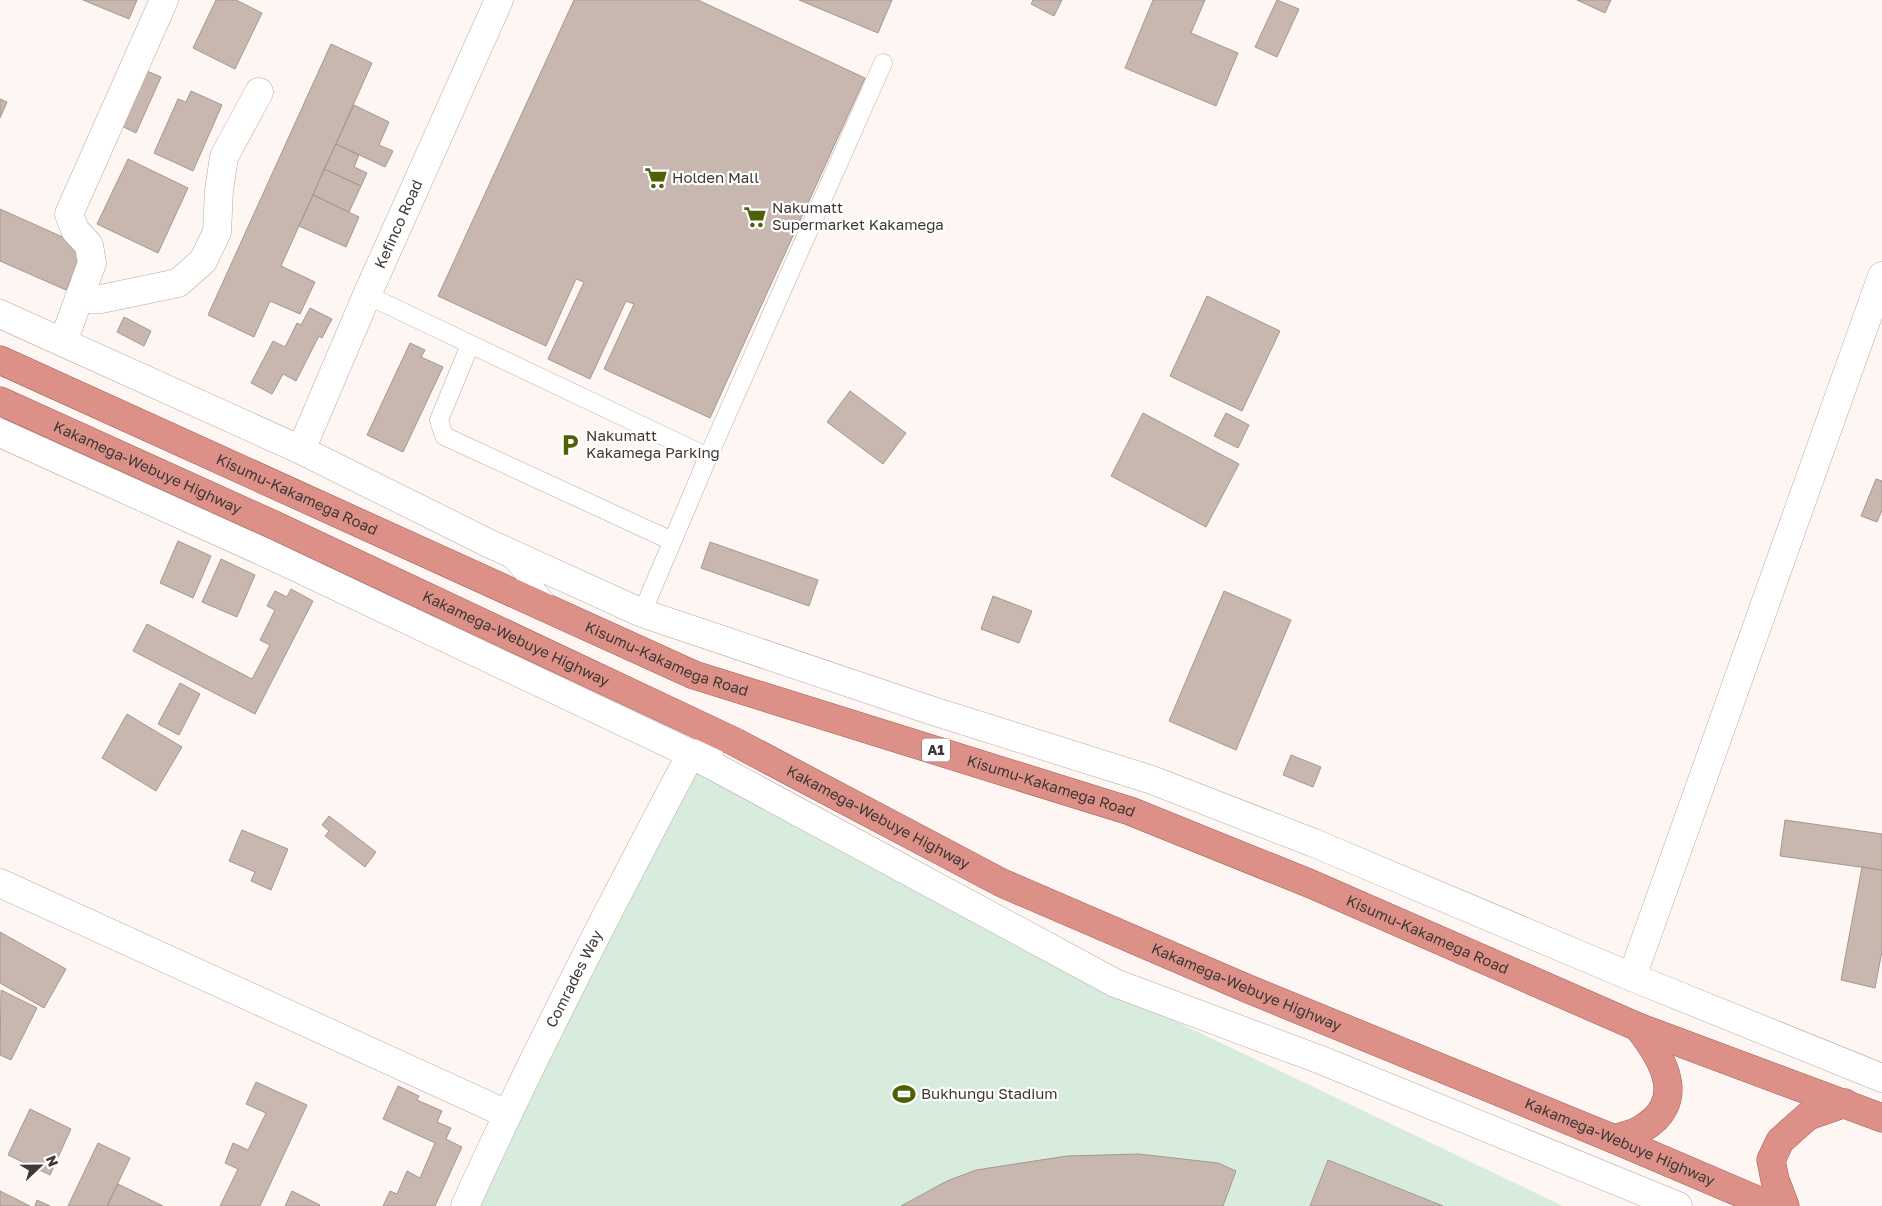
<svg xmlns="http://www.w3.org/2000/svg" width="1882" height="1206" viewBox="0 0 1882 1206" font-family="'Golos Text',sans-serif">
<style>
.green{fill:#d8ecde}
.building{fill:#c7b7ae;stroke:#a7988f}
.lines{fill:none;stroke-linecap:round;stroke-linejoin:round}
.service-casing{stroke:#b8a89f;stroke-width:19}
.minor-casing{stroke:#b8a89f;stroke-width:29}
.trunk-casing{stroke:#9f5f57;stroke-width:29}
.service{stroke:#fff;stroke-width:18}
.minor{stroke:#fff;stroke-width:28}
.trunk{stroke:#dc9088;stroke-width:28}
.labels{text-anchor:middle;stroke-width:4.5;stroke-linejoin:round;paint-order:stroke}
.shield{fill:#fff;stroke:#797472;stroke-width:1}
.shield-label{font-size:14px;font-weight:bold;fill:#3f3935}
.poi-label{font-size:15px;fill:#3f3935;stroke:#fff;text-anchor:start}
.street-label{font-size:15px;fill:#3f3935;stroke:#fff}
</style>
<rect width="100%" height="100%" fill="#fdf6f2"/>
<path class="green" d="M672 759 1114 992 1563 1206H468L601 928Z"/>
<path class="building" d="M83 0H137L129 19Z
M216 0H236L262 13 235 69 193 48Z
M574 0H698L865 78 710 418 604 369 634 304 626 301 590 379 548 359 584 282 576 279 546 346 438 296Z
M799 0H892L878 33Z
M1033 0H1062L1054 16 1031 4Z
M1153 0H1205L1191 33 1238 53 1216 106 1125 68Z
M1277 0 1299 9 1277 57 1255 47Z
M1577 0H1611L1605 13Z
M331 44 372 63 281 266 315 282 300 314 270 301 254 337 208 315Z
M140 68 161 77 136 133 115 123Z
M191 91 222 105 193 171 154 153 178 99 186 102Z
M0 99 7 102 0 118Z
M354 105 389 122 379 145 393 151 385 167 336 144Z
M336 144 359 155 354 167 367 173 361 186 324 169Z
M128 159 188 188 158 253 97 224Z
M324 169 361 186 349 212 313 195Z
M313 195 359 217 346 247 299 226Z
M0 209 85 247 66 290 0 261Z
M1207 296 1280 331 1242 411 1170 376Z
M310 308 332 319 322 338 319 336 296 381 283 374 272 394 251 383 273 341 285 347 297 323 301 325Z
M124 317 151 331 144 346 117 332Z
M410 343 425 350 421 357 443 367 403 452 367 435Z
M850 391 906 433 883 464 827 422Z
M1143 413 1239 464 1206 527 1111 476Z
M1226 413 1249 425 1238 448 1214 436Z
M1876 479 1882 481V510L1877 522 1861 516Z
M178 541 211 556 193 598 160 583Z
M710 542 818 580 809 606 701 568Z
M221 559 255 575 237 617 202 602Z
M291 589 313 601 255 714 133 651 147 624 252 679 270 645 260 640 275 610 267 606 275 591 287 597Z
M1224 591 1291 620 1236 750 1169 721Z
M993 596 1032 611 1019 643 981 629Z
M180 683 200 694 179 735 158 724Z
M127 714 182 747 156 791 102 758Z
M1291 755 1321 767 1313 787 1283 775Z
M329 816 376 852 365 867 325 836 329 831 322 825Z
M1785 820 1882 834V870L1780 856Z
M242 830 288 849 271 890 251 881 255 872 229 861Z
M1862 867 1882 870V951L1875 988 1841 980Z
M0 932 66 969 44 1008 0 983Z
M1 990 37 1008 11 1060 0 1055Z
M256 1082 307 1105 260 1206H220L238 1169 225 1163 233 1143 248 1150 266 1113 246 1104Z
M398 1086 419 1096 417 1100 442 1111 437 1122 451 1128 446 1139 462 1147 435 1206H383L390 1191 397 1194 407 1171 420 1178 435 1143 383 1119Z
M30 1109 71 1129 50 1175 8 1155Z
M98 1143 130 1158 107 1206H68Z
M1139 1154 1218 1163 1236 1171 1223 1206H901L947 1181 976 1170 1067 1156Z
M1328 1160 1443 1206H1310Z
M118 1184 163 1206H107Z
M0 1191 30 1206H0Z
M292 1191 320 1205 319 1206H285Z
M37 1200 50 1206H35Z"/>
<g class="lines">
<defs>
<path id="service" d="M367 295 708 457 642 613
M470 345 439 420 444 436 672 541
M708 457 883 63
M509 556 550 606"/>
<g id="minor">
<path d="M79 299H101L178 283 203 261 217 232 219 190 224 157 259 92"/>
<path d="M0 314 301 450 488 543 642 613 930 710 1152 780 1314 843 1632 977 1882 1078"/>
<path d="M63 342 92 263 89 245 75 230 69 214 164 0"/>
<path d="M0 433 266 553 691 754 1115 983 1321 1060 1678 1206"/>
<path id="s1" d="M301 450 367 295 499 0"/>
<path d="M0 883 507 1114"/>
<path d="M1632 977 1882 276"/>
<path id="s2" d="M465 1206C535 1052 612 903 691 754L709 752"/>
</g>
<g id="trunk">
<path id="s3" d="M0 360 694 675 1130 811 1311 884 1638 1027 1882 1118"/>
<path id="s4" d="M0 401 274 525 735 742 1002 883 1246 988 1614 1139 1771 1206"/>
<path d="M1614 1139C1623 1136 1633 1134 1640 1130 1689 1102 1664 1060 1638 1027"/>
<path d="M1785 1206 1775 1180 1771 1160 1780 1141 1808 1116 1845 1103"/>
</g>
</defs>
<use href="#service" class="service-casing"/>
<use href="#minor" class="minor-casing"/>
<use href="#trunk" class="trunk-casing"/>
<use href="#service" class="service"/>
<use href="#minor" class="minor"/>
<use href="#trunk" class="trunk"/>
</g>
<defs>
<symbol id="supermarket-bare" viewBox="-9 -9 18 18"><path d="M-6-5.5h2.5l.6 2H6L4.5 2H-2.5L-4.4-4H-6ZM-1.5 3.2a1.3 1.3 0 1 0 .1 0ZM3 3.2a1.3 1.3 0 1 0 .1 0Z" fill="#4e6108" stroke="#fff" stroke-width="2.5" paint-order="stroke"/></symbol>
<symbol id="parking-bare" viewBox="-9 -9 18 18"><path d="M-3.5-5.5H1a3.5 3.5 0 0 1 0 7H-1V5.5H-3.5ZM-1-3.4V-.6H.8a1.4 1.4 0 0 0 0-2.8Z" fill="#4e6108" stroke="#fff" stroke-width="2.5" paint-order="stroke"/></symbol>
<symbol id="stadium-bare" viewBox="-9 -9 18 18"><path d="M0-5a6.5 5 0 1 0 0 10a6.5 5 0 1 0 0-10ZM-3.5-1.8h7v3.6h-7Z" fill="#4e6108" stroke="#fff" stroke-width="2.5" paint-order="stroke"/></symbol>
</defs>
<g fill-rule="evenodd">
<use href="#supermarket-bare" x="640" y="162" width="32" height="32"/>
<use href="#supermarket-bare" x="739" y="201" width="32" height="32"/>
<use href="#parking-bare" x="554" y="429" width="32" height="32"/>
<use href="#stadium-bare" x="888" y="1078" width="32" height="32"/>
</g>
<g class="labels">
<rect class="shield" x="922" y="738.5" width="28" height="23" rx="4"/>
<g class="shield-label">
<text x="936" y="755">A1</text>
</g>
<g class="poi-label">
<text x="672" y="183">Holden Mall</text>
<text x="772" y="213">Nakumatt<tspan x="772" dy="17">Supermarket Kakamega</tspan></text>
<text x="586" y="441">Nakumatt<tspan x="586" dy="17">Kakamega Parking</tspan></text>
<text x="921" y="1099">Bukhungu Stadium</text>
</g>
<g class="street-label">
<text dy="5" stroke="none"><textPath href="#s1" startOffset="246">Kefinco Road</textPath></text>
<text dy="5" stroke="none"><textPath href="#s4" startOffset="162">Kakamega-Webuye Highway</textPath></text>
<text dy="5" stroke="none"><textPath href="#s3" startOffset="326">Kisumu-Kakamega Road</textPath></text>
<text dy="5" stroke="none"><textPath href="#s4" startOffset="568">Kakamega-Webuye Highway</textPath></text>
<text dy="5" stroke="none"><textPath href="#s3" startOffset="731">Kisumu-Kakamega Road</textPath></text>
<text dy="5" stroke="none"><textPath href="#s3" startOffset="1136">Kisumu-Kakamega Road</textPath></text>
<text dy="5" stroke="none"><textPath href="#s4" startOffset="972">Kakamega-Webuye Highway</textPath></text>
<text dy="5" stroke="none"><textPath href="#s3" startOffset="1541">Kisumu-Kakamega Road</textPath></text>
<text dy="5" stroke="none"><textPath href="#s2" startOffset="252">Comrades Way</textPath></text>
<text dy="5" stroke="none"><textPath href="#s4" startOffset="1378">Kakamega-Webuye Highway</textPath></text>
<text dy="5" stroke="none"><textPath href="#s4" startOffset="1782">Kakamega-Webuye Highway</textPath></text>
</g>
</g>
<g transform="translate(40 1166) rotate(68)" stroke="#ffffff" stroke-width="4" paint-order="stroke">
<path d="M0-4L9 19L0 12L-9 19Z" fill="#3f3935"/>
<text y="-8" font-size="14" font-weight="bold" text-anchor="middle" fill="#3f3935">N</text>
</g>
</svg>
